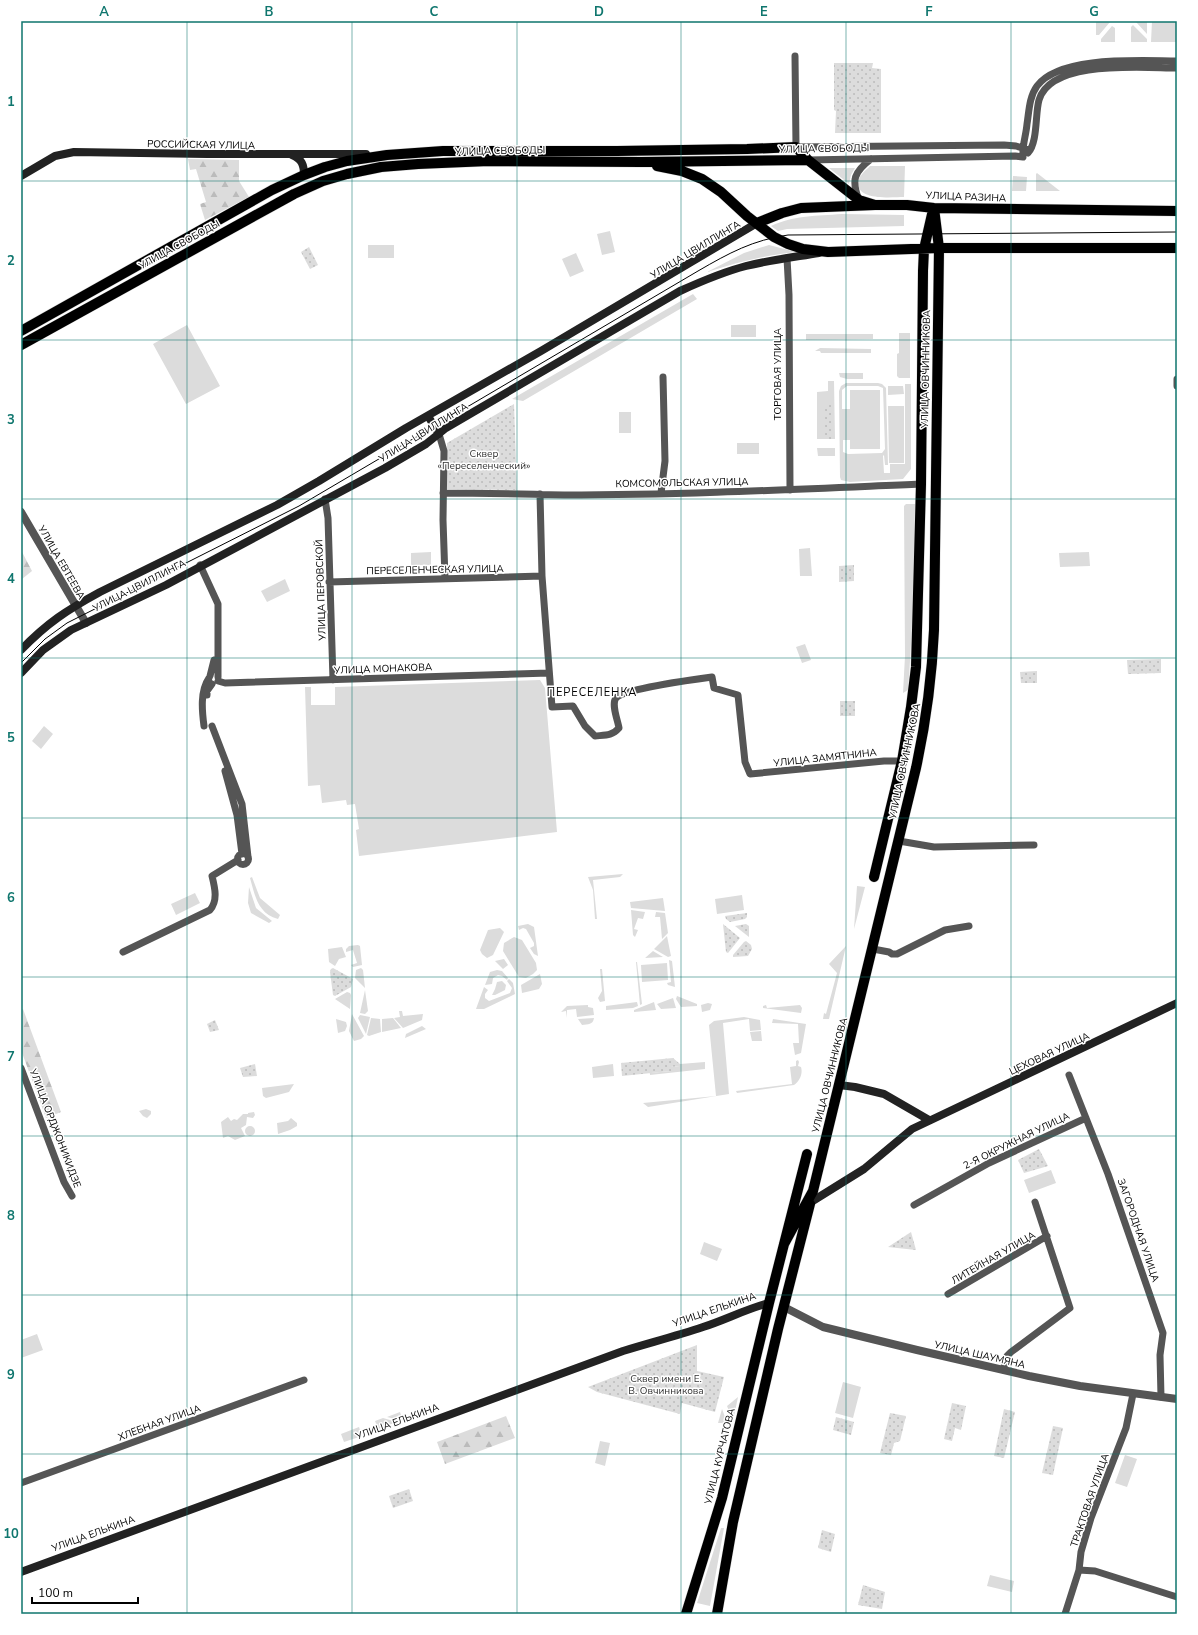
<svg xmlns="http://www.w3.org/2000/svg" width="1198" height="1635" viewBox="0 0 1198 1635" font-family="'Nunito Sans',sans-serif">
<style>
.grass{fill:#dcdcdc;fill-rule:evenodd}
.forest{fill:url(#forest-firs)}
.park{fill:url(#park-dots)}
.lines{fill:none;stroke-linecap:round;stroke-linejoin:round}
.primary-casing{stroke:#dbdbdb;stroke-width:11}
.minor{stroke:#555;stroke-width:7}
.tertiary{stroke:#555;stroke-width:8}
.secondary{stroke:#222;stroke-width:8}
.primary{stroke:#000;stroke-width:10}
.tram{stroke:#000;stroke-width:1}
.grid{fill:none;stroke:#0f766e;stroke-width:1;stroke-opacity:0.55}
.labels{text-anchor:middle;stroke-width:3;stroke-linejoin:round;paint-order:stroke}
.street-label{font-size:10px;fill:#000;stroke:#fff}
.park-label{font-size:10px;fill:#333;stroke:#fff}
.neighbourhood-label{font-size:11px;letter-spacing:1px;fill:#000;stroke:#fff}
.neatline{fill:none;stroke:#0f766e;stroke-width:1.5}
.grid-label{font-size:13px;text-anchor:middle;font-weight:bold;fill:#0f766e}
</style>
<defs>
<pattern id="forest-firs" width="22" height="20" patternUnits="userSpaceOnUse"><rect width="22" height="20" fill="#dcdcdc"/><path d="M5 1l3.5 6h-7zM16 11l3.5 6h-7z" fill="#bbb"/></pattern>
<pattern id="park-dots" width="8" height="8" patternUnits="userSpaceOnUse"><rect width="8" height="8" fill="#dcdcdc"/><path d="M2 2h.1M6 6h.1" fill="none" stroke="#bbb" stroke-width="1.8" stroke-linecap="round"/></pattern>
</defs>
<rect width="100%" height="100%" fill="#fff"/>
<path class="grass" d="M1096 21H1110V22L1099 35H1096Z
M1136 21H1147V34L1136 22Z
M1152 21H1177V42H1151Z
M1133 25 1147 39V42H1131V27Z
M1112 26 1115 28V42H1101V39Z
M870 166H905L904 197C893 197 859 201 858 184 858 176 865 171 870 166Z
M829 168H855L851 175 849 184Z
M1037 173 1060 191H1036V174Z
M1013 176 1027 177 1026 191H1012Z
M842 214 904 215V226L787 229 778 231 771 226C795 215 816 216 842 214Z
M610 231 615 252 602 255 597 234Z
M368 245H394V258H368Z
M769 245 796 252C765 255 736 263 707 272L744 253Z
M576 253 584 271 570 277 562 259Z
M693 294 697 299 523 401 512 399Z
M187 325 220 386 186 404 153 344Z
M731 325H756V337H731Z
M899 333H910V378H899L897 376V354L899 353Z
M806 334H873V339L806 340Z
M820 348 871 349V353H821L820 351H815Z
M839 373H863V379H847L840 377Z
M828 381H834L835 439H817V392L828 391Z
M846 383H878L882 384 886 388 888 465H885L884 455 883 456 884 473H890V464H905V384H911V469L903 479 850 482 841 480 840 477 839 391 841 386ZM847 386H878L883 388 885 449 882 453 848 454 843 452V440H850V449H880V390H850V409H842V390Z
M888 386H903L904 394 888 395Z
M888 406H904V463H889Z
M619 412H631V433H619Z
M737 443H759V454H737Z
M817 448H835V456H818Z
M906 504H915C914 566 913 628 908 690L903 693 905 656 904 506Z
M810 548 812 576H800L799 549Z
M431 552V565H411V553Z
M1089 552 1090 566 1060 567 1059 553Z
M285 579 290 591 267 602 261 591Z
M805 644 811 660 802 663 796 647Z
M540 680 545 688 557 832 359 856 356 830 359 829 355 804 347 805 346 800 322 803 320 785 308 786 305 687H311V705H335V687Z
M44 726 53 734 41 749 32 741Z
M623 874 620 877 593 880 597 919H595L593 890 588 877Z
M252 877 260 898 280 915 278 919C258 914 255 896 250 878Z
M857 886 865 887 854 929Z
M249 887 256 908 272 921 269 923 251 913 248 903Z
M195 893 200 903 176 915 171 904Z
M742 895 744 910 717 914 715 899Z
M663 898 665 911 631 908 630 902Z
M631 910 645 912 643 919 638 918 634 929 638 930 635 937 633 935Z
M656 912 665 913 668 933 662 939 660 917H655Z
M528 924 534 927 538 956 534 954 530 948 534 946V943L526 929 523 928 519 930 518 926Z
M500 928 504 932 493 955 487 958 482 954 480 950 488 930Z
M667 936 671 956 668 957 654 949Z
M514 937 522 940 536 963 537 970 533 974 526 978 519 977 503 951 504 943Z
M358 945 360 946 362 965 353 967 351 965 357 963 353 950 346 952V949L349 946Z
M846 946 829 1019H823L824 1013 826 1014 837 973 829 964Z
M342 947 346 957 339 959 335 966 329 962 328 949Z
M653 951 663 957 645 958Z
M504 959 508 965 503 969 495 961Z
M669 960 672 961 675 987 668 985 667 983 671 982Z
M636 962H637L642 1004 640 1005Z
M667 963 668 980 642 982 641 965Z
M361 968 363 970 365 988 355 978 356 970Z
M600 969H602L605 1001 600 1002 598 998 602 991Z
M497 970 502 971 508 978 507 980 502 976 498 975 493 978 492 984 485 985 490 972Z
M540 974 542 984 539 989 522 993 521 985Z
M509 979 513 983 515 994 484 1009H476L484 987 488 990 485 994V998L489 1001 510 993 512 988 507 981Z
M502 981 506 985 505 990 495 995H492L495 989 497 982Z
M365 990 368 1011 365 1014 360 1013Z
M347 992 350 993 351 995 350 1009 335 999Z
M677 996 697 1004V1006L681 1007 676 999Z
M673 998 676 1008 661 1009 657 1004Z
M637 1002 638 1006 633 1008 606 1010V1006Z
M654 1002 656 1010 634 1012V1010Z
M708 1003 712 1004 710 1010 702 1012 701 1005Z
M588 1005V1007L593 1008 594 1015 577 1017 576 1009 567 1010V1018L566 1011 561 1012 567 1006Z
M766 1005 767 1008 800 1005 802 1008 801 1013 763 1008V1006Z
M399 1011H402L403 1016 423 1014 422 1020 403 1028 394 1018 400 1017Z
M352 1014 364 1036 361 1039 354 1041 349 1031Z
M360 1015 370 1017 366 1034 358 1018Z
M744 1017 760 1020 761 1030 750 1031 749 1019 723 1023 729 1094 648 1107 643 1103 716 1096 709 1025 714 1021Z
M371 1018 380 1019 381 1032 369 1036 367 1035Z
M393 1018 401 1028 382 1032V1019Z
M594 1018C593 1025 588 1024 582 1025L578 1019Z
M336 1019 346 1022 347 1026 345 1031 338 1033Z
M773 1019 806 1024 801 1053 795 1055 793 1043H799L798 1024 772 1023Z
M422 1026 426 1029 405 1038 406 1034Z
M761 1031 762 1041H752L750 1032Z
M798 1060 799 1062 798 1066 801 1067C803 1073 800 1081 794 1085L737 1093 736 1091 792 1084 790 1067 796 1066V1061Z
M705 1062V1069L650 1075V1073L671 1071V1067L680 1066V1064Z
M613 1064 614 1076 593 1078 592 1067Z
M294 1084 289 1092 266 1098 263 1096 262 1088Z
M146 1109 151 1111V1114L147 1118 143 1116 139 1111Z
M254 1112 255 1115 253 1118 247 1117 246 1125 241 1128 245 1136 235 1140 228 1136 223 1138 221 1122 228 1117 231 1121 234 1119 237 1120 243 1114H248V1113Z
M291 1118 297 1123V1126L290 1130 278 1134 277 1123 288 1121Z
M245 1131a5 5 0 1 1 10 0a5 5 0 1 1-10 0Z
M1051 1170 1056 1183 1029 1193 1024 1180Z
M704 1242 722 1249 717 1261 700 1254Z
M37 1334 43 1350 21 1358V1340Z
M843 1382 861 1387 853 1418 835 1413Z
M738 1397 733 1421 727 1406Z
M722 1409 727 1422 725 1423H718Z
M400 1412 403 1421 387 1417Z
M383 1418 397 1422 378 1429 375 1421Z
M359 1427 362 1436 344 1442 341 1434Z
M600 1441 610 1443 605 1466 595 1463Z
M1125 1455 1137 1459 1127 1487 1115 1483Z
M721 1528H724L710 1606 697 1603Z
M990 1575 1014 1581 1012 1592 987 1586Z"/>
<path class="forest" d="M188 159 239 160V181L249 197 205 220 200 204 206 202 196 169 190 170Z
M21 550 32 571 22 579 21 577Z
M23 1009 61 1112 46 1118 21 1050V1010Z
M506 1416 515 1438 445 1464 437 1442Z"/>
<path class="park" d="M834 63H873L872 68 881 69V133H835L836 111 834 110Z
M309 247 318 265 310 269 301 252Z
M514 404 517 490 447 489V443Z
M823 405H831L832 439H823Z
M854 565V581L839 582V566Z
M1161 659V673L1128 674 1127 660Z
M1037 671V683H1021L1020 672Z
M840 701H855V716H840Z
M747 913V917L745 919 730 922 726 919 725 916Z
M723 924 740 938 728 953 726 952Z
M746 924 749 926V937L735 926Z
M746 941 751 945 752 949 748 956 733 957V955L744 942Z
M333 968 353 979 351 987 335 996 333 995 330 972 331 969Z
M215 1020 219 1030 210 1032 207 1024Z
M673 1058 680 1064V1066L671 1067V1071L622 1076 621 1063Z
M255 1064 257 1076 243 1077 240 1068Z
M1039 1149 1048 1166 1024 1173 1018 1160Z
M911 1232 916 1250 888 1247Z
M697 1345V1371L724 1377 715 1412 682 1403 680 1414 597 1392 588 1387Z
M952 1403 966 1406 961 1430 955 1428 952 1441 944 1439Z
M1004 1409 1015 1412 1004 1458 994 1456Z
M890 1413 906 1416 900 1441 894 1443 891 1455 880 1453Z
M836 1417 854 1422 851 1435 833 1430Z
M1053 1426 1063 1428 1053 1475 1042 1473Z
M409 1489 413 1501 393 1508 389 1496Z
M822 1530 835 1534 831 1552 818 1548Z
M863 1585 885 1592 882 1609 858 1605Z"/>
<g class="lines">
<defs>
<path id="primary" d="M657 166 682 171 702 179 721 192 747 216 774 237 788 244 803 249 828 252 939 248H1177
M757 223 782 213 801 208 875 205H907L934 208 1177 211
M21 331 272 190 304 175 325 167 347 161 387 155 443 151H617L747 149 796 147 808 160 859 200 875 205
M21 345 294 194 323 181 347 174 381 167 418 164 489 161 641 162 808 160
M874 877 902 761 911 707 916 667 921 484 923 271 924 249 932 214
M784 1244 813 1191 916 768C926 722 932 677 934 630L939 248 934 208
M686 1614 722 1498 769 1303 807 1154
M717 1614 733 1522 778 1329 810 1204"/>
</defs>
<use href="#primary" class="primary-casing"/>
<path class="minor" d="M795 56 796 147 1004 145 1016 146 1030 150
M1028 153C1038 142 1035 114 1039 100 1051 59 1143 68 1177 68
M1023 157C1022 145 1026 136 1027 124 1029 112 1029 97 1037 86 1060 55 1142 61 1177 61
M808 160 1015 156 1023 157
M859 200C851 180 854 172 871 159
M787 258 789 295 790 490
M1177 379V386
M439 434 444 451 443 520 445 578
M443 493C484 493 524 494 564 495 683 495 802 489 921 484
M661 493 665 461 663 377
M540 494 542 576 552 707 573 706 585 726 595 736C605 735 612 736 619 728 618 721 611 704 616 698 624 689 697 679 712 677L714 688 738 695 745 762 750 774 884 761H902
M325 499 328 518 333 680
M200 565 218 604V677
M329 582 542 576
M210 676 214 660
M218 681 225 683 549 673
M207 695V691L212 684
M204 726C202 711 200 691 209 678
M212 726 242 804 248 857
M225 771 237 815 242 854
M899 841 934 847 1034 845
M237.5 859a5.5 5.5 0 1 1 11 0a5.5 5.5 0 1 1-11 0Z
M873 949 889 952 892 954H897L945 930 969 926
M123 952 210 910C218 901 215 888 212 876L238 860
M21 1068 64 1182 72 1196
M1069 1075 1108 1174 1163 1333 1160 1355 1161 1397
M914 1205 989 1163 1086 1118
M948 1294 1047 1236
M1003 1370 1007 1356 1011 1352 1070 1308 1035 1202
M21 1483 304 1380
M1079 1570 1095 1571 1177 1597
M1065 1614 1079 1570 1081 1552 1091 1518 1126 1428 1133 1394"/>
<path class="tertiary" d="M21 512 86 623
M784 1307 823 1327 917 1350 1029 1376 1080 1386 1177 1399"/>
<path class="secondary" d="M292 155C302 159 304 165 304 175
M21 176 55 156 74 152 207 154H366
M428 416 439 434
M21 650C47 623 67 610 100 592L277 505 319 481 406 428 541 351 757 223
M21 673 43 650 71 630 166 585 385 468 426 444 446 428 680 291C702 281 723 272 746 266 770 260 795 257 819 253
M839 1085 855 1087 884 1094 929 1120
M811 1202 864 1169 912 1129 1177 1003
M21 1572 623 1351C649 1343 676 1336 703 1327 725 1320 746 1309 769 1303"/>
<use href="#primary" class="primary"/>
<path class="tram" d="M21 663 45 639 67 623 299 506 698 271C729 253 753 240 788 235L1177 232"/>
</g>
<path class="grid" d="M187 21V1614M352 21V1614M517 21V1614M681 21V1614M846 21V1614M1011 21V1614M21 181H1177M21 340H1177M21 499H1177M21 658H1177M21 818H1177M21 977H1177M21 1136H1177M21 1295H1177M21 1454H1177"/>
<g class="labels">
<g class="street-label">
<text transform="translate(201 144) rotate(1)" y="4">РОССИЙСКАЯ УЛИЦА</text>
<text transform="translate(824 148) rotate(-1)" y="4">УЛИЦА СВОБОДЫ</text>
<text transform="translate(500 150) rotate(-1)" y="4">УЛИЦА СВОБОДЫ</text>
<text transform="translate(966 196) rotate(2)" y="4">УЛИЦА РАЗИНА</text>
<text transform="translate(179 244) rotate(-29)" y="4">УЛИЦА СВОБОДЫ</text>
<text transform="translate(695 249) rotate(-31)" y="4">УЛИЦА ЦВИЛЛИНГА</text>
<text transform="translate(925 369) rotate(-89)" y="4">УЛИЦА ОВЧИННИКОВА</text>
<text transform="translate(777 374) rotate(-90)" y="4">ТОРГОВАЯ УЛИЦА</text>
<text transform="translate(423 432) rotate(-32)" y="4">УЛИЦА ЦВИЛЛИНГА</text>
<text transform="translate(682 482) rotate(-1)" y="4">КОМСОМОЛЬСКАЯ УЛИЦА</text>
<text transform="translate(62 562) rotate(60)" y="4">УЛИЦА ЕВТЕЕВА</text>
<text transform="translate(435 569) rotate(-1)" y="4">ПЕРЕСЕЛЕНЧЕСКАЯ УЛИЦА</text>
<text transform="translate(139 585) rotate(-27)" y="4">УЛИЦА ЦВИЛЛИНГА</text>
<text transform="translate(320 590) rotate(-92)" y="4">УЛИЦА ПЕРОВСКОЙ</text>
<text transform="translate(383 668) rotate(-2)" y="4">УЛИЦА МОНАКОВА</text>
<text transform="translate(825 757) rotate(-6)" y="4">УЛИЦА ЗАМЯТНИНА</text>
<text transform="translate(904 761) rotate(-78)" y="4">УЛИЦА ОВЧИННИКОВА</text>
<text transform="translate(1049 1053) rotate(-25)" y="4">ЦЕХОВАЯ УЛИЦА</text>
<text transform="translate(829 1075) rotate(-76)" y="4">УЛИЦА ОВЧИННИКОВА</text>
<text transform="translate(56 1128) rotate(69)" y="4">УЛИЦА ОРДЖОНИКИДЗЕ</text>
<text transform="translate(1016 1140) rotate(-26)" y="4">2-Я ОКРУЖНАЯ УЛИЦА</text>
<text transform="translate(1139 1230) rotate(71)" y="4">ЗАГОРОДНАЯ УЛИЦА</text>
<text transform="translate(993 1257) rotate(-30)" y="4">ЛИТЕЙНАЯ УЛИЦА</text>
<text transform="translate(714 1309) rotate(-19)" y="4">УЛИЦА ЕЛЬКИНА</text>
<text transform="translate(980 1354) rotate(13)" y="4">УЛИЦА ШАУМЯНА</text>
<text transform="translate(397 1421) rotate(-20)" y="4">УЛИЦА ЕЛЬКИНА</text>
<text transform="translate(159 1422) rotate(-20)" y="4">ХЛЕБНАЯ УЛИЦА</text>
<text transform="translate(719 1456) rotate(-76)" y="4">УЛИЦА КУРЧАТОВА</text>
<text transform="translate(1089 1500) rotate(-71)" y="4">ТРАКТОВАЯ УЛИЦА</text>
<text transform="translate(93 1533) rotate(-20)" y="4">УЛИЦА ЕЛЬКИНА</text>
</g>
<g class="park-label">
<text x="484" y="457">Сквер<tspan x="484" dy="12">«Переселенческий»</tspan></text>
<text x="666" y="1382">Сквер имени Е.<tspan x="666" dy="12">В. Овчинникова</tspan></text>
</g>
<g class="neighbourhood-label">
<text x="592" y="696">ПЕРЕСЕЛЕНКА</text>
</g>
</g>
<rect width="1198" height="1635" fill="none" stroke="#ffffff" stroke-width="44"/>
<path d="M32 1597v6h106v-6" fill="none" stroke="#000000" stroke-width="2"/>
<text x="38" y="1597" font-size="12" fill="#000000" stroke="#ffffff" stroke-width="3" paint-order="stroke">100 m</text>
<rect x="22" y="22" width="1154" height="1591" class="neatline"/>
<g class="grid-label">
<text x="104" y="16">A</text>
<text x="269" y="16">B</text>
<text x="434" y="16">C</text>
<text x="599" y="16">D</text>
<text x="764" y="16">E</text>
<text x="929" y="16">F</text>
<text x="1094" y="16">G</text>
<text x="11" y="106">1</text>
<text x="11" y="265">2</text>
<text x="11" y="424">3</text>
<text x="11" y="583">4</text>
<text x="11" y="742">5</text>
<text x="11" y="902">6</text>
<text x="11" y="1061">7</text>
<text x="11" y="1220">8</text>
<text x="11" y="1379">9</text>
<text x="11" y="1538">10</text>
</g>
</svg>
